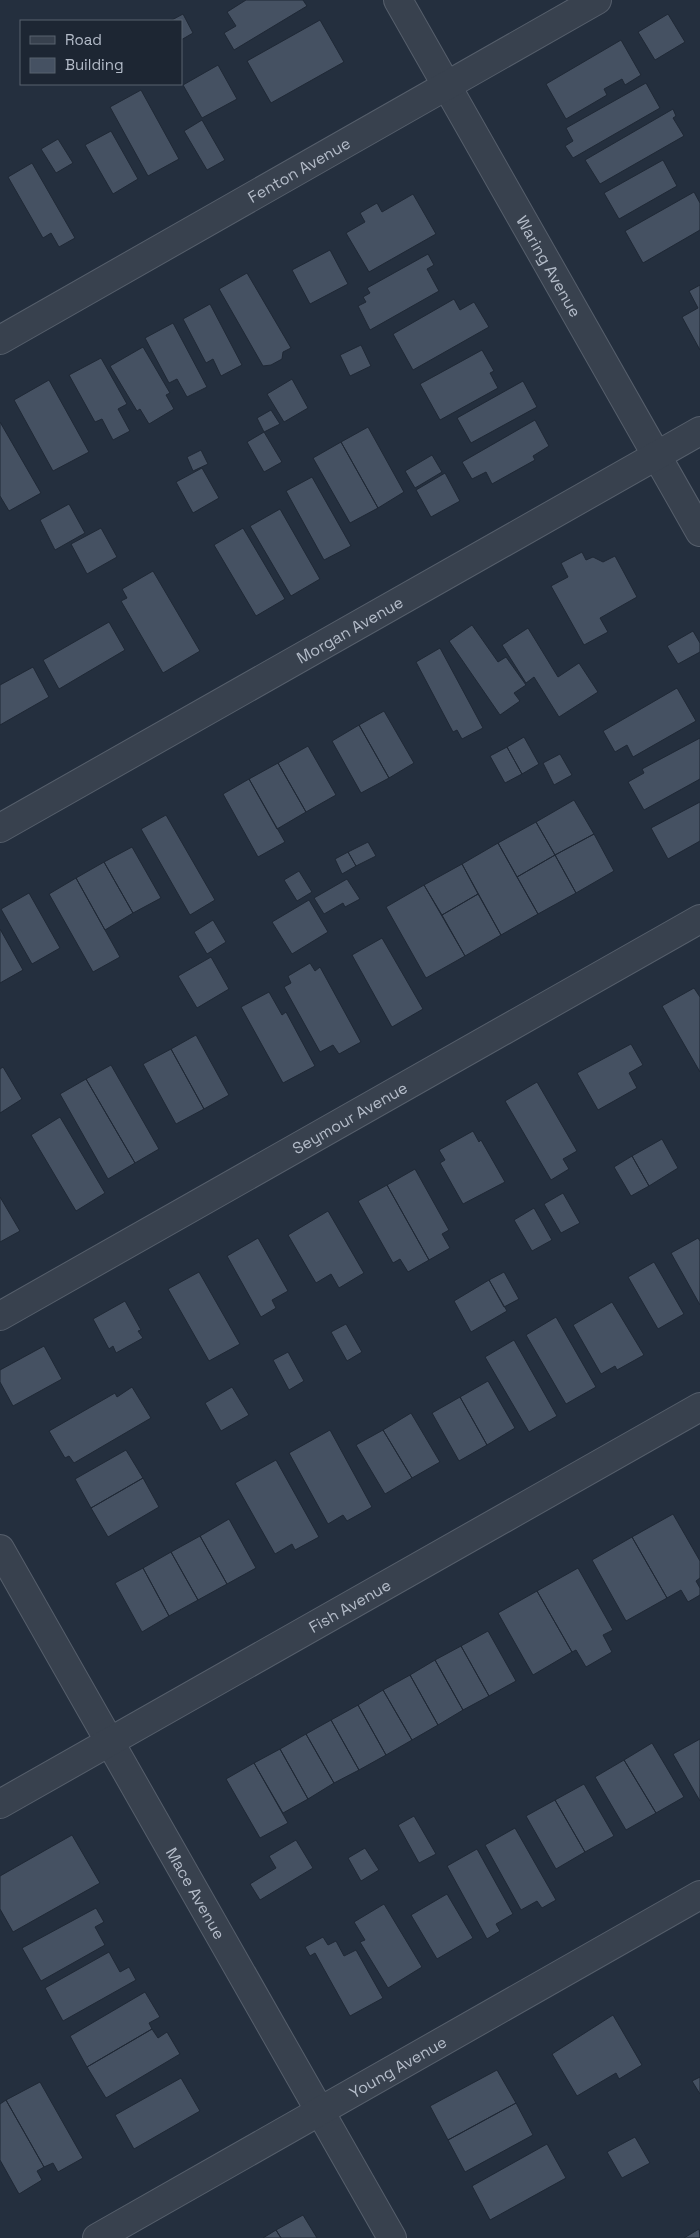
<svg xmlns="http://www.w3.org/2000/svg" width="700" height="2238" viewBox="0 0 700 2238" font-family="'Space Grotesk',sans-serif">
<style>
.building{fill:#455162;stroke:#1f2835}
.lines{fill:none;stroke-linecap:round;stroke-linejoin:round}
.minor-casing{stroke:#565f6c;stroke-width:30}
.minor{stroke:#38414e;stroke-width:28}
.labels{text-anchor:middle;stroke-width:5;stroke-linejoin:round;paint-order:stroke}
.street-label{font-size:16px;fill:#b4bcc9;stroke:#1d2633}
</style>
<rect width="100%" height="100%" fill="#242f3e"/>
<path class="building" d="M246 0H303L307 6 234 50 224 33 236 26 227 12Z
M183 14 193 33 181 40V21H170Z
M668 14 685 42 655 60 638 32Z
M320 20 344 62 271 103 247 61Z
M621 40 641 75 625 85 622 79 604 89 607 95 566 119 546 84Z
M218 65 237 99 202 118 183 85Z
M646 83 660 108 573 158 565 146 573 141 566 128Z
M141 90 179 159 148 176 110 107Z
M673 109 676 116 673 118 684 136 600 184 585 160Z
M202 120 225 160 207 170 184 131Z
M111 131 138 179 113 194 85 145Z
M58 139 73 163 56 173 41 149Z
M663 160 677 186 619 219 604 193Z
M32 163 75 238 59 247 51 233 43 238 8 177Z
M694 192 700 203V230L643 263 625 231Z
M413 194 436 234 369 272 346 233 365 222 360 213 377 203 382 212Z
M330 250 348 284 310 304 292 270Z
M428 254 434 265 427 269 439 291 370 330 358 306 366 302 363 297 370 293 367 288Z
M247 273 291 348 283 352 282 359 271 365 263 366 219 289Z
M700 285V350L682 317 698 308 689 291Z
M454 299 460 310 474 302 489 327 413 370 393 334Z
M210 304 242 365 221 376 213 359 206 363 183 319Z
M173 323 207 387 187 397 177 379 169 383 145 338Z
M361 345 371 366 350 376 340 355Z
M143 347 170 393 166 395 174 409 149 424 140 409 137 411 110 366Z
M482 350 494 371 490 373 498 388 440 420 420 384Z
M101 358 127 404 118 409 130 431 113 440 102 419 95 422 69 375Z
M292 379 308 408 284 422 267 394Z
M49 380 89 452 53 471 14 400Z
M523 381 537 407 471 443 457 418Z
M271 410 280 424 264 432 257 418Z
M535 420 549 446 533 456 535 460 492 484 486 472 472 479 462 462Z
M0 422 41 493 9 511 0 496Z
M368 427 404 492 378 508 341 442Z
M264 432 282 462 264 472 247 442Z
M341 442 378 508 350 523 313 458Z
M201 450 208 464 193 471 187 457Z
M432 455 442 472 415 488 405 471Z
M202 468 219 498 193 513 176 482Z
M445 473 460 501 431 517 416 490Z
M312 477 351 546 324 560 286 491Z
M69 504 85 533 55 550 40 520Z
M280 509 320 579 291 596 250 526Z
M101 528 117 557 87 574 71 544Z
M243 528 285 599 256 616 214 545Z
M582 552 586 560 593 557 603 562 615 556 637 597 600 618 608 632 584 645 551 586 568 577 561 563Z
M153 571 200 651 163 673 121 601 127 598 122 589Z
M109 622 125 650 59 689 43 660Z
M472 625 498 662 506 657 526 685 514 693 520 701 500 715 449 641Z
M528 628 558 677 579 663 598 692 559 717 534 677 526 683 502 645Z
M693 631 700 643V652L678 664 667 646Z
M440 648 483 728 462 739 457 730 453 732 416 662Z
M33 667 49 697 0 725V685Z
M677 688 696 721 633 757 627 745 615 752 603 731Z
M384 711 414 763 389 778 359 725Z
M359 725 389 778 361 793 332 741Z
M524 737 539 764 522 774 507 747Z
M700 738V779L644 810 628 782 644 773 642 769Z
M308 746 336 795 306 812 278 763Z
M507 747 522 774 505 783 490 756Z
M560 754 572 775 554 785 543 763Z
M278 763 306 812 277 829 249 779Z
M249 779 285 842 258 857 223 794Z
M574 800 594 834 555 855 536 822Z
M700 802V841L668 859 651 828Z
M166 815 215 900 190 915 141 829Z
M536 822 555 855 517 877 498 843Z
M594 834 614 871 576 893 555 855Z
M368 842 376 856 356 866 348 852Z
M498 843 538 914 501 935 462 864Z
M132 847 161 898 133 913 104 862Z
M348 852 356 866 342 874 335 859Z
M555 855 576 893 538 914 517 877Z
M104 862 133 913 105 930 76 878Z
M462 864 478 894 442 915 424 885Z
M299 871 312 892 297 901 284 880Z
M76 878 120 957 93 972 49 894Z
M347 879 360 899 345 907 343 903 324 914 314 898Z
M424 885 465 956 426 978 386 907Z
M29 893 60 948 32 964 1 909Z
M478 894 501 935 465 956 442 915Z
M309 900 328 932 292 954 272 922Z
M213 920 226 942 207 954 194 932Z
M0 929 23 970 0 983Z
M382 938 423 1009 392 1027 352 955Z
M211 957 229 989 197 1008 178 976Z
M310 963 315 971 320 967 361 1042 339 1054 333 1045 320 1052 284 987 291 983 288 976Z
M694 988 700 997V1072L662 1006Z
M269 992 282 1015 286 1012 315 1066 283 1083 241 1007Z
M196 1035 229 1095 204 1109 171 1049Z
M631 1044 643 1065 629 1073 637 1088 598 1110 577 1073Z
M171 1049 204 1109 176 1124 143 1064Z
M111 1065 159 1149 135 1163 86 1079Z
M3 1067 22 1099 0 1113V1069Z
M86 1079 135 1163 108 1179 60 1094Z
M537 1082 577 1151 563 1159 569 1169 551 1180 505 1101Z
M60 1117 105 1193 76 1211 31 1135Z
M473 1131 479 1142 481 1140 505 1182 463 1204 440 1163 445 1160 439 1150Z
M662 1139 678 1168 649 1186 632 1156Z
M632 1156 649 1186 631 1196 614 1167Z
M415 1169 449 1230 442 1234 450 1248 429 1260 387 1185Z
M387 1185 429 1260 408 1272 400 1259 393 1263 358 1201Z
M563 1193 580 1223 561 1233 544 1204Z
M0 1197 20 1231 0 1242Z
M534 1208 552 1240 532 1251 514 1220Z
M328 1211 364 1273 339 1288 331 1274 316 1283 288 1235Z
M258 1238 288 1291 272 1300 276 1308 261 1317 227 1256Z
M698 1238 700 1241V1305L671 1253Z
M654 1262 684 1314 658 1329 628 1277Z
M199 1272 240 1344 209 1361 168 1289Z
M504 1272 519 1299 504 1307 489 1280Z
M489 1280 507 1311 471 1332 454 1301Z
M125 1301 141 1330 138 1331 143 1338 116 1353 113 1346 109 1349 93 1319Z
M612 1302 644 1355 617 1370 615 1366 601 1374 573 1325Z
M556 1317 596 1387 566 1404 526 1335Z
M346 1324 362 1352 347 1361 331 1332Z
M514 1340 557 1416 529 1432 485 1357Z
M44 1346 62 1379 13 1406 0 1382V1370Z
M288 1352 304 1381 289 1390 273 1360Z
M488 1381 515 1428 487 1445 460 1397Z
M132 1387 151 1418 74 1463 69 1456 65 1458 49 1431 115 1393 117 1397Z
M232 1387 249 1415 221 1431 205 1403Z
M460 1397 487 1445 459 1461 432 1413Z
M411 1413 440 1462 412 1478 383 1430Z
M330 1430 372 1507 347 1521 343 1515 328 1524 289 1453Z
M383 1430 412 1478 385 1494 356 1445Z
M126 1450 143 1478 91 1508 75 1479Z
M276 1460 319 1537 295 1550 292 1544 275 1554 235 1483Z
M143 1478 159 1507 108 1537 91 1508Z
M673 1514 700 1561V1578L696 1581 700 1588V1595L688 1602 681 1590 667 1598 632 1537Z
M229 1519 256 1568 227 1584 200 1536Z
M200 1536 227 1584 198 1600 171 1552Z
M632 1537 667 1598 626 1621 592 1560Z
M171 1552 198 1600 169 1616 143 1568Z
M143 1568 169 1616 142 1632 115 1583Z
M578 1568 613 1630 603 1635 612 1652 586 1667 576 1650 572 1652 537 1591Z
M537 1591 572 1652 533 1675 498 1613Z
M488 1631 516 1681 489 1696 461 1646Z
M461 1646 489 1696 463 1710 435 1660Z
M435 1660 463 1710 438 1725 410 1675Z
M410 1675 438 1725 412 1740 383 1690Z
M383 1690 412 1740 386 1755 358 1705Z
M358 1705 386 1755 359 1770 331 1720Z
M331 1720 359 1770 334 1783 306 1734Z
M306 1734 334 1783 308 1799 280 1749Z
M700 1739V1801L673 1754Z
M652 1743 684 1797 656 1813 624 1760Z
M280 1749 308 1799 283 1813 254 1763Z
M624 1760 656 1813 626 1830 595 1777Z
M254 1763 288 1823 260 1838 226 1779Z
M584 1784 614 1836 585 1852 555 1800Z
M555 1800 585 1852 556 1869 526 1816Z
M414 1816 436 1854 419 1863 398 1825Z
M515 1828 556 1900 542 1908 537 1901 521 1910 485 1845Z
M72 1835 100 1883 13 1932 0 1909V1876Z
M296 1840 313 1868 260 1900 250 1884 276 1868 269 1856Z
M365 1848 379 1870 361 1881 348 1858Z
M477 1849 513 1914 496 1924 500 1931 487 1939 447 1866Z
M447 1894 473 1938 437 1959 411 1915Z
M384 1904 422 1967 388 1988 360 1942 365 1940 354 1922Z
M96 1908 104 1922 95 1927 105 1945 41 1981 22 1948Z
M323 1937 328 1945 336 1941 344 1956 356 1950 383 1998 350 2016 315 1953 310 1956 305 1947Z
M109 1952 120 1972 129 1967 136 1980 63 2021 45 1988Z
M145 1992 160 2017 149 2023 152 2029 87 2067 70 2036Z
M613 2015 642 2065 619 2079 616 2073 577 2096 552 2054Z
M152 2029 158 2038 167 2032 180 2054 106 2098 87 2067Z
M497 2070 516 2103 448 2140 430 2106Z
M700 2077V2094L692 2081Z
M181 2078 200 2111 134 2149 115 2115Z
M40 2082 83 2158 58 2172 53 2163 44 2167 6 2100Z
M6 2100 44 2167 37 2171 42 2180 19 2194 0 2160V2104Z
M516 2103 533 2135 465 2172 448 2140Z
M635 2137 650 2163 622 2178 607 2152Z
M547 2144 566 2178 490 2220 472 2186Z
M303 2215 317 2238H281L276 2230Z
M699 2229 700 2238H684Z
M276 2230 281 2238H263Z"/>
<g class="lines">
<defs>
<g id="minor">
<path id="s1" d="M398 0 700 532"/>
<path id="s2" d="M0 340 597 0"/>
<path id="s3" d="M0 828 700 431"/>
<path id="s4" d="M0 1316 700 919"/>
<path id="s5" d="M0 1549 392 2238"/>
<path id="s6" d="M0 1804 700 1407"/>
<path id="s7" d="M97 2238 700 1895"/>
</g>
</defs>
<use href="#minor" class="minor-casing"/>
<use href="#minor" class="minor"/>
</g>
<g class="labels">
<g class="street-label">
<text dy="6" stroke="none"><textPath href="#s2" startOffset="344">Fenton Avenue</textPath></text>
<text dy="6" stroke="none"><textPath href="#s1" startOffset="306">Waring Avenue</textPath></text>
<text dy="6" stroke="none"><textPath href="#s3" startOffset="402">Morgan Avenue</textPath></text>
<text dy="6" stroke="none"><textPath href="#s4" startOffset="402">Seymour Avenue</textPath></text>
<text dy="6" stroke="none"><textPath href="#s6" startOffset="402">Fish Avenue</textPath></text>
<text dy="6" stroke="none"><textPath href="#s5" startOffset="396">Mace Avenue</textPath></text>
<text dy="6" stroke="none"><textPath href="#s7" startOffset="346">Young Avenue</textPath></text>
</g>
</g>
<rect x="20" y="20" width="162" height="65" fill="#1d2633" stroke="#59626f"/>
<rect x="30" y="36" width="25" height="8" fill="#38414e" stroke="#59626f"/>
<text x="65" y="45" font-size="15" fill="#b4bcc9">Road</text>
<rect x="30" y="58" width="25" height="15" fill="#455162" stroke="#59626f"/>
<text x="65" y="70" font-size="15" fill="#b4bcc9">Building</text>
</svg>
